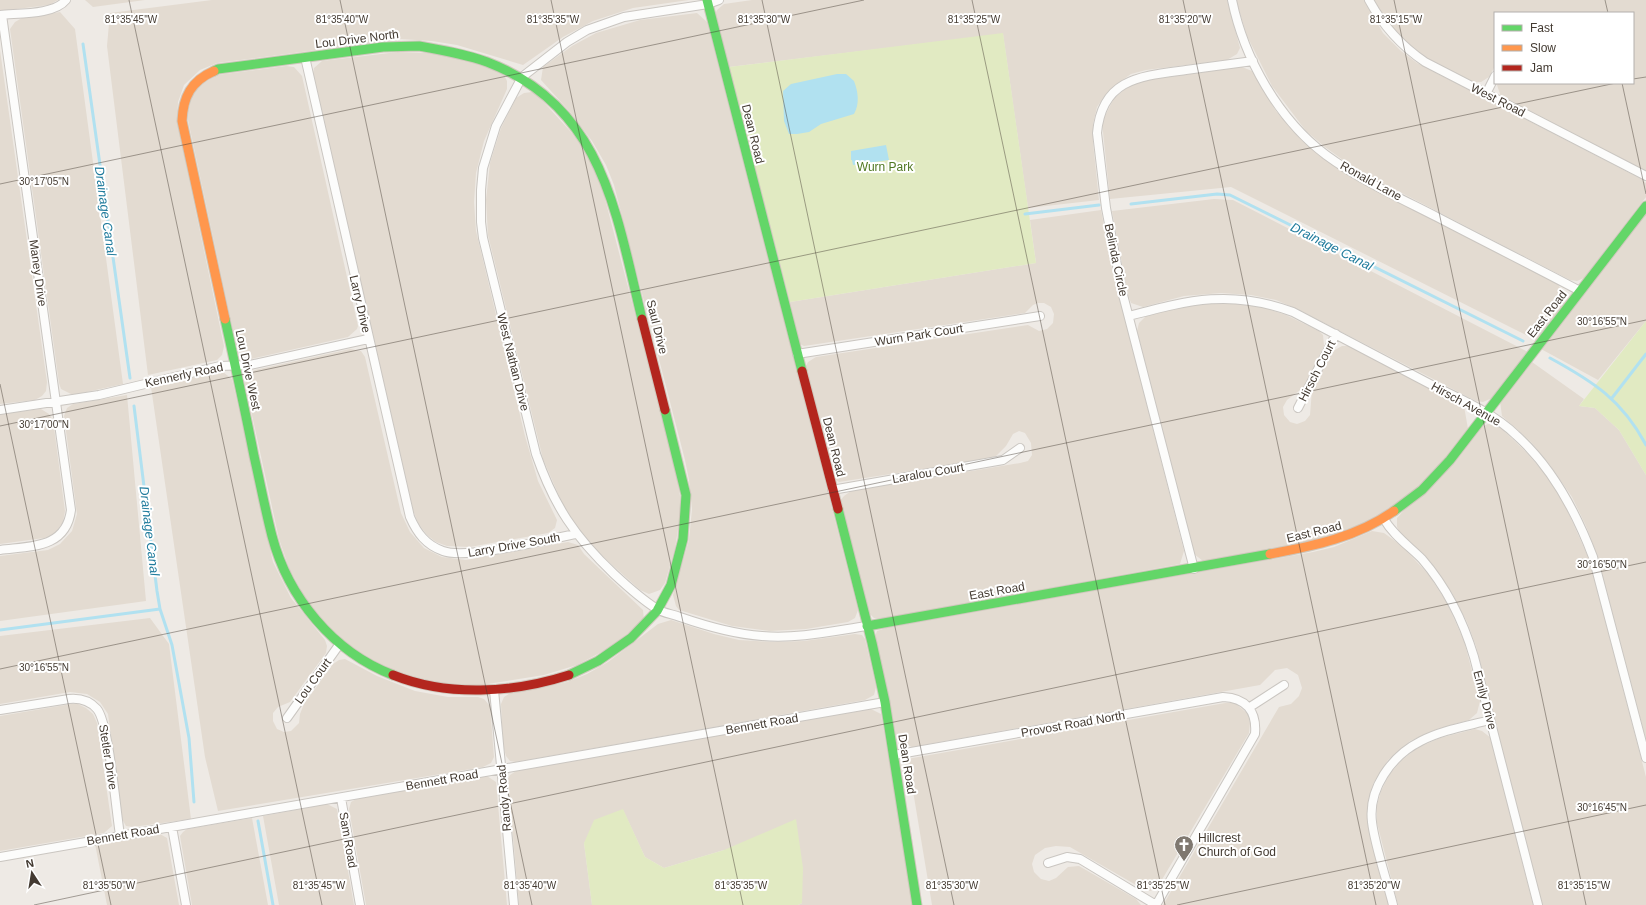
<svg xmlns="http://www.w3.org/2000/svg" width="1646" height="905" viewBox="0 0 1646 905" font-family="Helvetica,sans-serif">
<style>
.residential{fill:#e3dbd1}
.green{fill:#e1eac2}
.water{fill:#b1e1f0}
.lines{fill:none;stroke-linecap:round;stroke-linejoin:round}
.stream{stroke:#b1e1f0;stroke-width:3}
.street-casing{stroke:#cac6c1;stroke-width:10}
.fast-casing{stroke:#cfc7bc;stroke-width:11}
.slow-casing{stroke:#cfc7bc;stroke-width:11}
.jam-casing{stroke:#cfc7bc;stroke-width:11}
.street{stroke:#fcfcfb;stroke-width:8}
.fast{stroke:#63d668;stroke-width:9}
.slow{stroke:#ff974d;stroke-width:9}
.jam{stroke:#b3261e;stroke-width:9}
.ticks{fill:none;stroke:#433a31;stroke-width:1;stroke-opacity:0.45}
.labels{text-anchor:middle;stroke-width:4;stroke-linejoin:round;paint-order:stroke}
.street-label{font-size:12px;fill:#433a31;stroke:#fff}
.park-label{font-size:12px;fill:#507822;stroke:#fff}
.poi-label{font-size:12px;fill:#433a31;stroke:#fff;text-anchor:start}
.water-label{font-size:13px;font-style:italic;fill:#217c9d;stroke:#fff}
.ticks-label{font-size:10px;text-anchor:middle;fill:#433a31;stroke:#fff;stroke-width:4;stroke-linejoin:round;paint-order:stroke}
</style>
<rect width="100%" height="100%" fill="#eeeae5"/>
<path class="residential" d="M0 0H58L49 5 0 11Z
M85 0H145L93 7Z
M212 0H689L633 8 593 21 563 37 523 65 457 45 432 41 400 39 217 63 200 70 184 85 178 102 177 122 224 346 222 355 217 360 148 375 107 46 110 13Z
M752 0H1227L1240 48 1237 54 1227 60 1146 70 1131 74 1114 86 1105 95 1097 107 1093 124V143L1099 200 1028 208 1003 34 729 67 715 14 717 10 724 4Z
M1236 0H1364L1383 33 1401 51 1417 63 1641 179 1646 183V197L1584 278 1577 281 1570 280 1369 176 1343 160 1325 147 1306 131 1272 86 1247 36Z
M1374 0H1646V171L1501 97 1497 85 1498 83H1633V13H1495V66L1489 77 1481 82H1474L1428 59 1402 39 1388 23Z
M60 12 75 29 123 384 73 395 61 389 59 383 10 29 15 22 22 18Z
M697 13 707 22 858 610 855 618 848 622 806 629 770 631 732 626 679 610 676 606 673 595 689 540 692 509 689 480 685 460 614 185 606 165 592 141 570 112 541 80 543 67 572 46 596 33 640 20Z
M0 50 47 382 46 391 42 396 35 400 0 404Z
M398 52 427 53 456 57 499 72 504 75 507 81V89L484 141 476 173 474 202 476 231 525 436 538 481 557 520 555 528 548 533 470 547 447 546 436 542 427 535 418 523 413 510 313 74 314 68 322 61Z
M286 66 294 67 302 76 358 326 357 329 348 337 251 359 241 354 237 349 188 120V111L193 94 200 85 217 75Z
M1242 67 1252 71 1276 111 1302 140 1333 165 1361 183 1558 284 1565 296 1564 304 1536 340 1231 187 1110 199 1102 122 1114 98 1129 86 1139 81Z
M532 92 540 98 571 132 590 158 604 195 676 471 680 496V517L675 548 665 583 660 590 649 594 640 590 599 553 581 533 563 505 543 459 488 235 486 200 490 163 501 128 516 98 524 93Z
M1214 199 1233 200 1528 352 1492 398 1483 402 1476 401 1297 309 1276 300 1251 295 1221 293 1184 296 1143 307 1131 303 1128 295 1112 211Z
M1101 210 1111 264 1184 551 1180 564 881 619 874 618 869 613 840 501 844 496 851 491 1020 463 1028 461 1032 455 1031 443 1025 433 1019 431 1013 434 1006 446 996 456 988 459 839 482 836 480 806 366 808 362 816 357 1028 325 1039 331 1047 329 1053 323 1054 314 1051 307 1044 303H1038L1033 305 1025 313 804 346 800 344 790 302 1036 263 1030 220Z
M1646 213V321L1598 380 1541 349Z
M1209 303 1244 304 1265 308 1286 315 1319 331 1323 335 1324 346 1304 387 1287 400 1283 407 1284 415 1290 422 1297 424 1305 421 1310 415 1312 390 1333 351 1342 346H1349L1464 406 1468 429 1441 464 1421 485 1370 522 1313 543 1203 561 1194 554 1137 331 1139 323 1146 316 1185 306Z
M350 349 361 351 365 357 401 513 410 532 424 548 442 557 466 560 568 542 578 545 584 554 643 610 644 621 609 648 577 665 544 675 481 685H451L425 680 392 670 364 655 343 640 320 617 303 594 289 568 279 539 245 383 251 372 255 370Z
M1532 362 1584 399 1579 406 1595 408 1619 430 1646 475V740L1597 555 1586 526 1572 497 1550 465 1531 442 1502 416 1500 401Z
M219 372H223L232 379 273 562 291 598 325 640 327 646 326 653 290 702 278 707 273 713V721L277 729 284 732 291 731 299 723 300 714 304 704 333 664 339 660 345 659 377 676 415 691 448 697H478L484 699 490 706 494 757 491 763 483 767 218 811 205 757 151 387Z
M127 395 146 601 0 621V556L48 550 60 544 72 531 77 514 64 416 67 408 73 404Z
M41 409 49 414 53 420 65 511 63 522 54 535 44 538 0 544V414Z
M1488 424 1496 425 1503 430 1525 451 1547 476 1564 503 1589 559 1646 777V905H1542L1476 646 1467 622 1452 593 1433 566 1400 533 1397 527V518L1481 427Z
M1372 531 1384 533 1402 546 1429 575 1447 603 1464 641 1480 701 1477 713 1469 720 1437 729 1410 741 1388 760 1374 782 1368 803V825L1389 905H1163L1279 707 1291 704 1299 696 1302 688 1298 675 1287 668 1275 670 1260 685 912 747 896 740 875 637 877 631 886 628 1313 552 1334 547Z
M150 618 169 644 191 819 133 827 126 826 122 819 108 714 100 702 87 694 70 692 0 704V636Z
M671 620 714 634 739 640 775 642 804 641 855 634 862 635 865 639 876 687 874 695 865 700 516 762 510 761 506 756 503 745 501 704 504 697 512 692 542 688 567 682 587 674 608 662 658 624Z
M1225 703H1235L1248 714 1250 723 1249 733 1157 888 1150 891 1143 889 1070 847 1056 846 1045 848 1035 855 1032 864 1034 872 1041 879 1049 881 1056 878 1068 867 1079 866 1136 899 1141 905H932L912 785 907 772 905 761 907 759Z
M71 704H78L86 708 93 714 97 723 112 826 104 833 0 851V716Z
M871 709 881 714 913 905H798L802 903 724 850 664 868 645 857 623 810 584 843 592 905H519L508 779 510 775 516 771Z
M1475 729 1482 731 1491 738 1533 905H1398L1377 823V805L1381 791 1389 775 1401 761 1417 748 1440 738Z
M487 776 496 782 507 905H366L349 809 351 802 356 799Z
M327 804 337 809 354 905H279L263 816Z
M252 818 268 905H192L180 836 183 832 187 829Z
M160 834 167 838 179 905H107L95 844Z"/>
<path class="green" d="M1003 33 1036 263 790 302 729 67Z
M1646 321V475L1619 430 1595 408 1579 406Z
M623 809 645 857 664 868 724 850 796 819 803 868 802 903 798 905H592L584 843 594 820Z"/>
<path class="water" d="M837 74H846L854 81C858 91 860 104 854 114L821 124 809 132 797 134H789L784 121 783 91 791 84Z
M886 145 889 160 853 165 852 160H851V151Z"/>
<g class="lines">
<path class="stream" d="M83 44 130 378
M1131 204 1217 194 1230 195 1523 341
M1025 214 1099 205
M1550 358C1594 382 1622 400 1646 445
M1612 398 1646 354
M134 406 157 591 160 609 172 645 189 738 194 802
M0 630 160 609
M258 821 273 905"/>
<defs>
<path id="street" d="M719 0 708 4 624 17 587 30 567 42 522 77 496 126 483 168 481 190V222L483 238 536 454C554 506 575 537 614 574 628 587 641 599 657 609 663 613 672 614 680 617 706 626 734 634 762 636 798 639 833 631 867 626
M1232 0C1244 58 1278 119 1326 155 1360 180 1400 198 1437 217 1485 242 1533 266 1580 291
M1369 0C1383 26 1400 45 1425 62L1646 176
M0 15C18 13 54 15 66 0
M305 57 410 517C417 533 426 545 443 551 466 560 549 539 576 534
M1486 94 1495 76
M1129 316C1190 300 1231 289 1293 312 1339 336 1385 360 1430 384 1460 399 1492 412 1516 435 1553 468 1576 512 1593 557L1646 758
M797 354 1040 316
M1298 408 1336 334
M0 410 99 395 220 366 250 365 368 339
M832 490 1003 460 1020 448
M1384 519C1393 535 1409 546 1422 559 1447 588 1463 620 1474 657L1538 905
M0 550C30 546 66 549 71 510L2 15
M1194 569 1122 291 1106 208 1097 133C1102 78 1141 76 1186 70 1208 67 1230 64 1253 61
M494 690 514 905
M1250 707 1284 685
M0 710 69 699C80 698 89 700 97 709 109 723 116 811 120 835
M287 718 339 645
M894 755 1223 697C1246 698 1257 711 1255 734L1156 905
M341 798 360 905
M172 827 186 905
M0 857 885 702
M1048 863 1067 857 1080 859 1156 905
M1393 905C1387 880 1375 847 1372 822 1368 789 1391 756 1421 741 1442 730 1467 726 1490 720"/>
<path id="fast" d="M707 0 802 371
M419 46C442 50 465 54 487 62 603 106 616 213 642 319
M214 71 218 69 383 47 419 46
M225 319C235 365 245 410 254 456 260 482 265 509 272 536 288 597 333 652 393 675
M838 509 872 643 885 702 917 905
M1394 511 1422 490 1450 460 1646 206
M867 626 1270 554
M569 675 598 661 631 638 657 611 671 585 683 539 686 495 665 410"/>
<path id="slow" d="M214 71C191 81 183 97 182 121L225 319
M1270 554C1314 546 1357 537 1394 511"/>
<path id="jam" d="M642 319 665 410
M802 371 838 509
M393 675C448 697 513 693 569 675"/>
</defs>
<use href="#street" class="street-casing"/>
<use href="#fast" class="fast-casing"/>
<use href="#slow" class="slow-casing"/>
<use href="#jam" class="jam-casing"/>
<use href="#street" class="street"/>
<use href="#fast" class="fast"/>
<use href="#slow" class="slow"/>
<use href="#jam" class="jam"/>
</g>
<path class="ticks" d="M129 0 322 905M340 0 532 905M551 0 743 905M762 0 954 905M972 0 1165 905M1183 0 1376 905M1394 0 1586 905M1605 0 1608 13M1633 79 1646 77M1622 83 1646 194M0 184 864 0M0 384 111 905M0 426 1616 83M0 669 1646 320M34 905 1646 562M1177 905 1646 805"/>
<defs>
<symbol id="church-pin" viewBox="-11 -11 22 30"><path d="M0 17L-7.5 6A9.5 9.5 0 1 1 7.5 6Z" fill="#7f7870" stroke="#fff"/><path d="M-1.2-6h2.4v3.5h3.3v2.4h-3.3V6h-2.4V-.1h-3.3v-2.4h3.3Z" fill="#fff"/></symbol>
</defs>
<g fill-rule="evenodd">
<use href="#church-pin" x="1173" y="834" width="22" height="30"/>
</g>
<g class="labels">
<g class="street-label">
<text transform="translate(357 39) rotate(-7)" y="4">Lou Drive North</text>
<text transform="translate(1498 100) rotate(27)" y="4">West Road</text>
<text transform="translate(753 134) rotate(76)" y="4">Dean Road</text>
<text transform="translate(1371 181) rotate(29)" y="4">Ronald Lane</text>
<text transform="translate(1116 260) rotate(78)" y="4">Belinda Circle</text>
<text transform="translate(38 273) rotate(82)" y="4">Maney Drive</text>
<text transform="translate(360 304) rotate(77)" y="4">Larry Drive</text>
<text transform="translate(1547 314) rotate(-52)" y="4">East Road</text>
<text transform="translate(657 327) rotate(76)" y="4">Saul Drive</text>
<text transform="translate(919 335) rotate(-9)" y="4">Wurn Park Court</text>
<text transform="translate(513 362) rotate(76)" y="4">West Nathan Drive</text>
<text transform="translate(248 370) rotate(78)" y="4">Lou Drive West</text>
<text transform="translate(1317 371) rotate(-63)" y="4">Hirsch Court</text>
<text transform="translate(184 375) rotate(-12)" y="4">Kennerly Road</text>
<text transform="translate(1466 404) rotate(29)" y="4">Hirsch Avenue</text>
<text transform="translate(834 447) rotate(76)" y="4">Dean Road</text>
<text transform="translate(928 473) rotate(-10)" y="4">Laralou Court</text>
<text transform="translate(1314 532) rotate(-14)" y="4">East Road</text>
<text transform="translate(514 545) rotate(-10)" y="4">Larry Drive South</text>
<text transform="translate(997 591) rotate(-10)" y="4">East Road</text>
<text transform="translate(313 681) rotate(-54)" y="4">Lou Court</text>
<text transform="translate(1485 700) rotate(75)" y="4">Emily Drive</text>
<text transform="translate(762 724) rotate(-10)" y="4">Bennett Road</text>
<text transform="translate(1073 724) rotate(-10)" y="4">Provost Road North</text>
<text transform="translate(108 757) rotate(81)" y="4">Stetler Drive</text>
<text transform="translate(907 764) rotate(81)" y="4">Dean Road</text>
<text transform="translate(442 780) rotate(-10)" y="4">Bennett Road</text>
<text transform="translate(504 798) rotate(-95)" y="4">Randy Road</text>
<text transform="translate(123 835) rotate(-10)" y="4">Bennett Road</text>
<text transform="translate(348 840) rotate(80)" y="4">Sam Road</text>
</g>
<g class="park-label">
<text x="885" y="171">Wurn Park</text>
</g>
<g class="poi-label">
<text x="1198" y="842">Hillcrest<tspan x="1198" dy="14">Church of God</tspan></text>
</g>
<g class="water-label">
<text transform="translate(106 211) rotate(82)" y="5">Drainage Canal</text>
<text transform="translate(1332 246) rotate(27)" y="5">Drainage Canal</text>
<text transform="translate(150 531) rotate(83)" y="5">Drainage Canal</text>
</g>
</g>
<g class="ticks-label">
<text x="131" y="23">81°35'45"W</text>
<text x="342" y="23">81°35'40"W</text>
<text x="553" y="23">81°35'35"W</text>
<text x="764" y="23">81°35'30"W</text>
<text x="974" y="23">81°35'25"W</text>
<text x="1185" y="23">81°35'20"W</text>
<text x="1396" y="23">81°35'15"W</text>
<text x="44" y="185">30°17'05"N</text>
<text x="1602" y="325">30°16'55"N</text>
<text x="44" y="428">30°17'00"N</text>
<text x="1602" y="568">30°16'50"N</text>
<text x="44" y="671">30°16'55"N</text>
<text x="1602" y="811">30°16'45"N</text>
<text x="109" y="889">81°35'50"W</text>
<text x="319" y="889">81°35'45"W</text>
<text x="530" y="889">81°35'40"W</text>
<text x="741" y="889">81°35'35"W</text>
<text x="952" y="889">81°35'30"W</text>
<text x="1163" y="889">81°35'25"W</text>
<text x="1374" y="889">81°35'20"W</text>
<text x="1584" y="889">81°35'15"W</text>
</g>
<rect x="1494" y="12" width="140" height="72" fill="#ffffff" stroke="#b4b0ad"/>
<rect x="1502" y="25" width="20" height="6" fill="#63d668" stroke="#b4b0ad"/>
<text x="1530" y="32" font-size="12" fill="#433a31">Fast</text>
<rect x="1502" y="45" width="20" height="6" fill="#ff974d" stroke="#b4b0ad"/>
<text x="1530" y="52" font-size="12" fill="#433a31">Slow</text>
<rect x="1502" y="65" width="20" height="6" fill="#b3261e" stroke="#b4b0ad"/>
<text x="1530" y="72" font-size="12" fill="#433a31">Jam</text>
<g transform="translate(32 873) rotate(348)" stroke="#ffffff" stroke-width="3" paint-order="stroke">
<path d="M0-3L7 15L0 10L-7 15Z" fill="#433a31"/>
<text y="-6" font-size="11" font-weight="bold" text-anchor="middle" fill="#433a31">N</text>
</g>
</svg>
